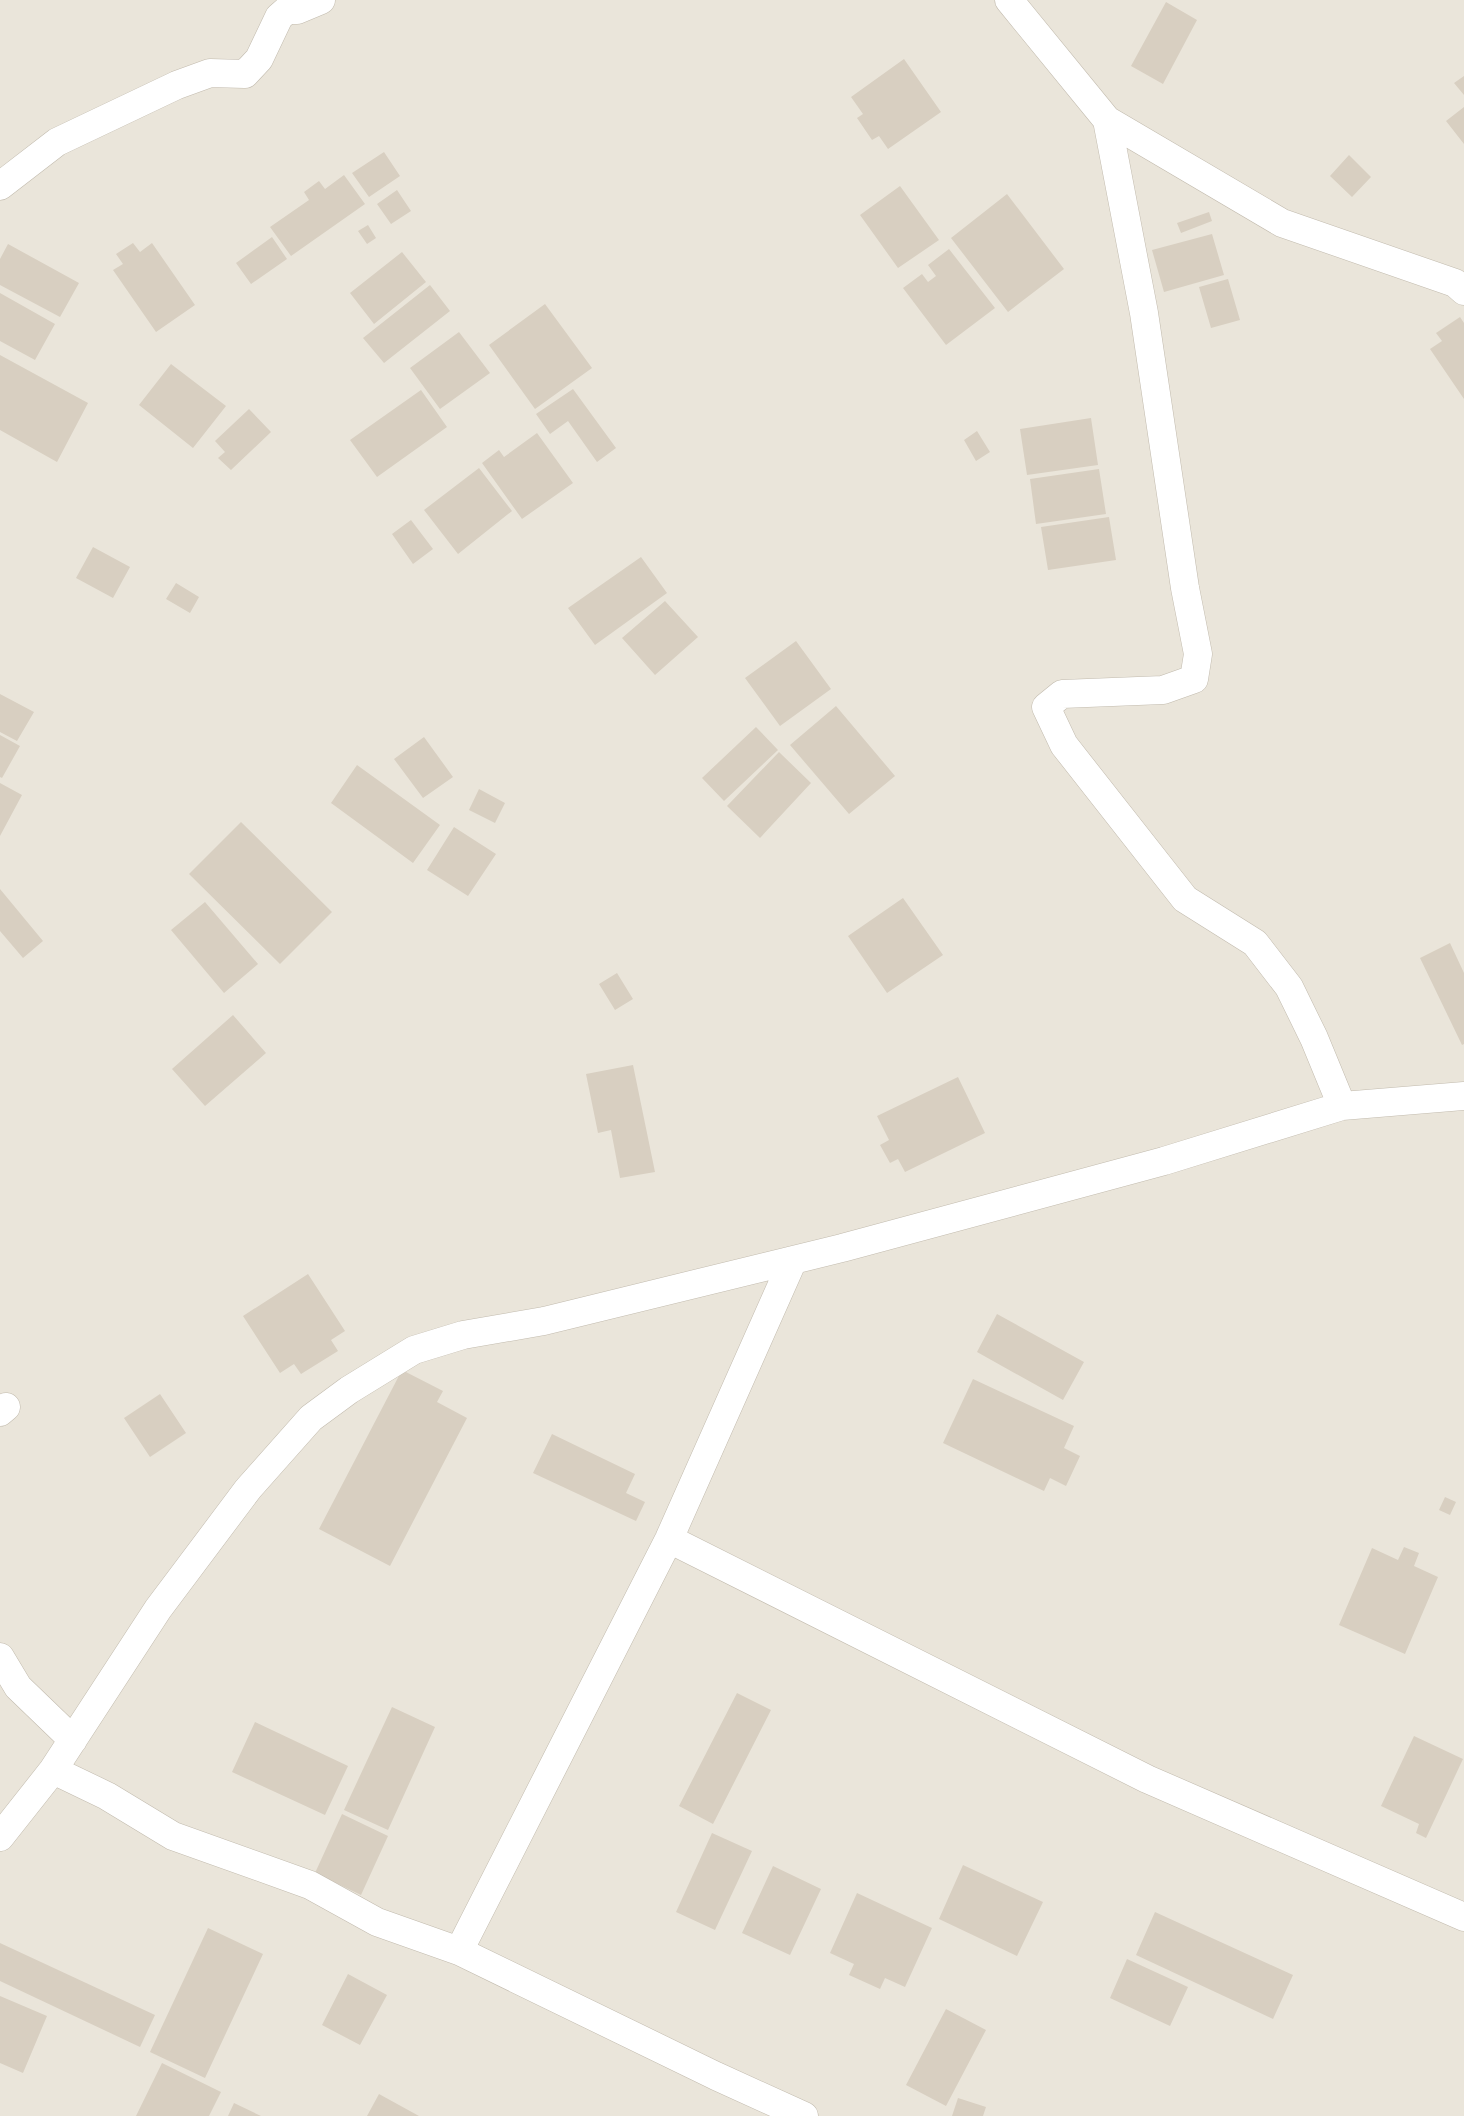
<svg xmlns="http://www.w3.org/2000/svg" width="1464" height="2116" viewBox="0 0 1464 2116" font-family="Montserrat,sans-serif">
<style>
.residential{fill:#eae5da}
.building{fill:#d8cfc1}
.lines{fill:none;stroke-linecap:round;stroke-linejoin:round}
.minor-casing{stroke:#c2bbae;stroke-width:29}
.minor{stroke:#fff;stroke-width:28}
</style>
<rect width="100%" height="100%" fill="#f6f3ec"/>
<path class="residential" d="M0 0H1464V2116H0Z"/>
<path class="building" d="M1166 2 1197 20 1163 84 1131 66Z
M904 59 941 112 888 149 879 136 872 140 857 118 863 114 851 97Z
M1464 76V95L1454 83Z
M1464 107V144L1446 121Z
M384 152 400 176 369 197 352 173Z
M1349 155 1371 177 1352 197 1330 176Z
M344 175 365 204 291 256 270 227 309 200 304 192 319 181 325 189Z
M900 186 939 240 898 268 860 215Z
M397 190 411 211 391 224 377 204Z
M1007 194 1064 269 1008 312 951 238Z
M1209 212 1212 221 1181 233 1177 223Z
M368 225 376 238 367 244 358 231Z
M1212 234 1224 275 1164 292 1152 250Z
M272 237 287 259 251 284 236 263Z
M133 243 140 252 152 243 195 305 156 332 113 270 123 264 116 254Z
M8 244 79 283 60 317 0 285V259Z
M949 249 995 308 946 345 903 288 922 274 928 282 936 276 928 265Z
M402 252 426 282 374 324 350 293Z
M1228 279 1240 320 1211 328 1199 287Z
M430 285 450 311 384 363 363 338Z
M0 293 55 324 35 360 0 341Z
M545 304 592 368 535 409 489 345Z
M1460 317 1464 323V399L1430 349 1442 341 1436 333Z
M459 332 490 373 440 409 410 368Z
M0 355 88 403 57 462 0 430Z
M171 364 226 406 193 448 139 405Z
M573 389 616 448 597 462 568 421 550 434 536 414Z
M421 390 447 427 377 477 350 440Z
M249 409 271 432 231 470 218 458 225 452 215 441Z
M1091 418 1098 465 1027 475 1020 429Z
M977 431 990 452 976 461 964 440Z
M537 433 573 483 522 519 482 463 499 450 504 457Z
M479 468 512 511 458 554 424 510Z
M1099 469 1106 514 1036 524 1030 479Z
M1109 517 1116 560 1048 570 1041 527Z
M411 520 433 549 413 564 392 534Z
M93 547 130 567 113 598 76 578Z
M641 557 667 593 595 645 568 608Z
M176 583 199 597 190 613 166 599Z
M665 601 698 637 655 675 622 638Z
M796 641 831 689 780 726 745 678Z
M0 694 34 712 17 741 0 732Z
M836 706 895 776 849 814 790 745Z
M756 727 778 750 724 801 702 778Z
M0 735 20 746 2 778 0 777Z
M424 737 453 777 423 798 394 759Z
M779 752 811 783 760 838 727 806Z
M357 765 440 825 413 863 331 803Z
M0 783 22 795 0 836Z
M479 789 505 803 495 823 469 810Z
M241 822 332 912 280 964 189 874Z
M454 827 496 854 468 896 427 870Z
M0 889 43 941 23 958 0 931Z
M903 898 943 955 887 993 848 936Z
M205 902 258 964 224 993 171 930Z
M1450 943 1464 973V1044L1462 1045 1420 958Z
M617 973 633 999 615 1010 599 984Z
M233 1015 266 1053 205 1106 172 1069Z
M633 1065 655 1172 620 1178 611 1130 598 1133 586 1074Z
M958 1077 985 1133 905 1172 898 1159 890 1163 880 1145 889 1140 877 1116Z
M308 1274 345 1331 331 1340 338 1351 301 1374 294 1364 280 1373 243 1316Z
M997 1314 1084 1362 1063 1400 977 1352Z
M402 1370 443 1391 437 1402 467 1418 390 1566 319 1529Z
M973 1379 1074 1426 1064 1448 1080 1456 1066 1486 1050 1478 1044 1491 943 1443Z
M160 1394 186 1433 150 1457 124 1418Z
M552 1434 635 1474 626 1493 645 1502 636 1521 533 1473Z
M1445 1497 1456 1502 1450 1515 1439 1510Z
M1404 1547 1419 1553 1414 1566 1438 1577 1405 1654 1339 1625 1372 1548 1398 1560Z
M737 1693 771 1710 713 1824 679 1806Z
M392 1707 435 1727 388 1830 344 1810Z
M255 1722 348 1766 325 1815 232 1772Z
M1414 1736 1463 1759 1426 1838 1416 1833 1419 1824 1381 1806Z
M342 1814 388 1836 361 1895 315 1873Z
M712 1833 752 1851 715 1930 676 1912Z
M963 1865 1043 1902 1017 1956 939 1919Z
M773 1866 821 1889 790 1955 742 1933Z
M857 1893 932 1928 905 1987 885 1978 880 1989 849 1975 854 1964 830 1953Z
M1155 1912 1293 1975 1273 2019 1136 1955Z
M208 1928 263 1954 205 2078 150 2052Z
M0 1943 155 2015 140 2047 0 1981Z
M1127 1959 1188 1987 1170 2026 1110 1998Z
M348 1974 387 1995 360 2045 322 2025Z
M0 1996 47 2016 23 2073 0 2063Z
M946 2009 986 2030 946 2106 906 2085Z
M162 2063 221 2092 209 2116H136Z
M379 2094 419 2116H367Z
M958 2098 986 2107 983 2116H952Z
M234 2103 261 2116H228Z"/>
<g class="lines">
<defs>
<path id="minor" d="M1009 0 1107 120 1144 313 1185 588 1198 654 1194 679 1163 690 1062 694 1046 707 1064 745 1185 899 1255 943 1289 987 1314 1038 1342 1106
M1107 120 1282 223 1455 283 1464 291
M0 186 57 142 177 85 210 73 245 74 259 59 279 17 287 10H297L321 0
M0 1412 6 1407
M669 1539 1147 1779 1464 1917
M0 1657 18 1687 73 1740
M53 1770 158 1609 248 1489 311 1418 349 1390 414 1350 463 1335 544 1321 842 1248 1164 1161 1342 1106 1464 1096
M0 1837 53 1770 107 1796 173 1836 310 1885 377 1922 459 1951 716 2076 804 2116
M459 1951 669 1539 793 1260"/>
</defs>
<use href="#minor" class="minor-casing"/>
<use href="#minor" class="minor"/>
</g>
</svg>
